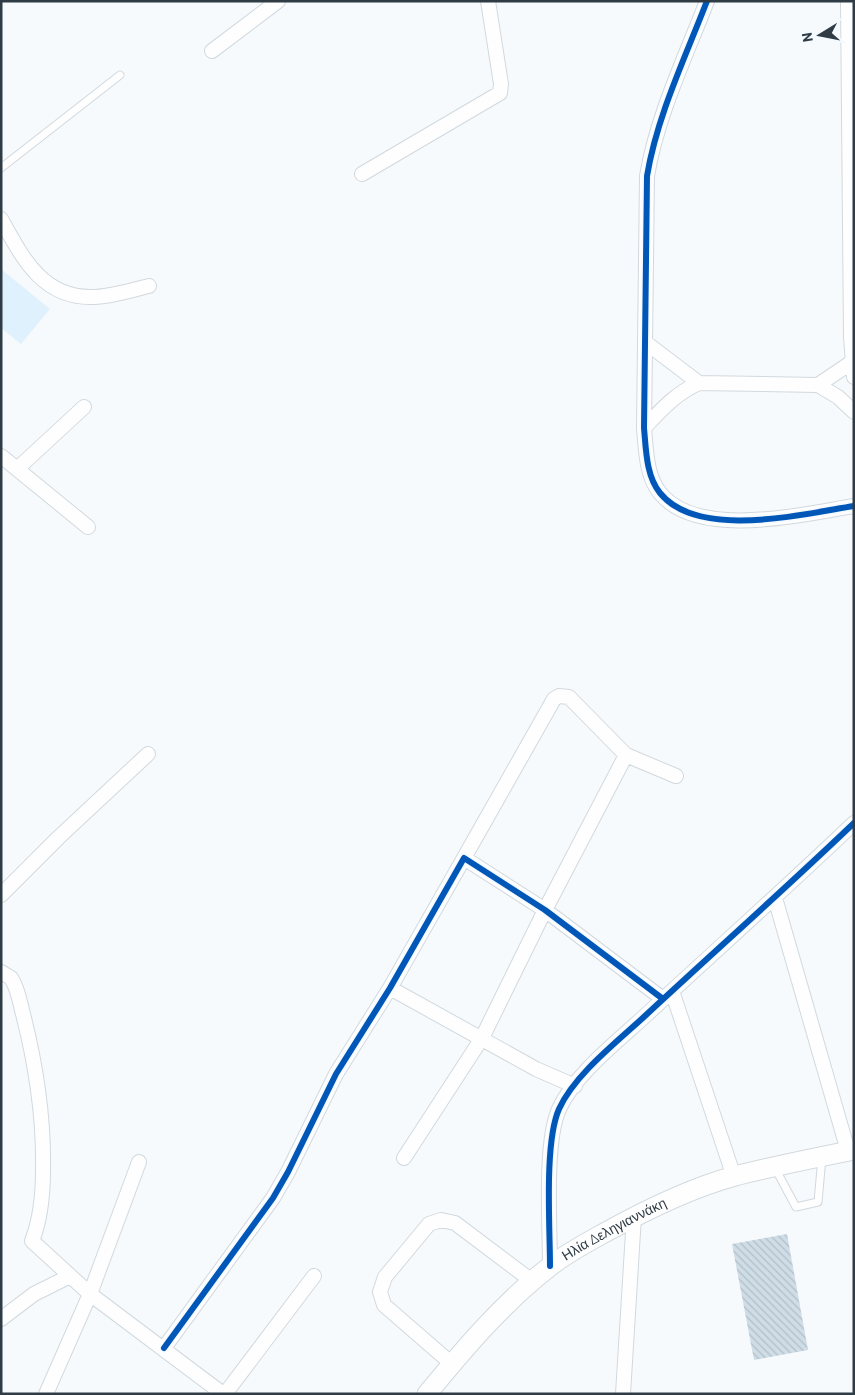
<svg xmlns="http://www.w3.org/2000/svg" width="855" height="1395" viewBox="0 0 855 1395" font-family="Barlow,sans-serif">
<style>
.pitch{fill:#dff1fd}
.building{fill:url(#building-back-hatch)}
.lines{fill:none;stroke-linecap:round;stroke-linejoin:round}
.lane-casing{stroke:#d1d9de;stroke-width:9}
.street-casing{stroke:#d1d9de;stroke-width:16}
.secondary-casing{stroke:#d1d9de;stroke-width:21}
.lane{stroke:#fefeff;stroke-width:7}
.street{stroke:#fefeff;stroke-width:14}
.secondary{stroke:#fefeff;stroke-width:19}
.cycleway-casing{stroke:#f4faff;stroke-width:9}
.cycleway{stroke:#0057b8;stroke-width:6}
.labels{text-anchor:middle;stroke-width:4;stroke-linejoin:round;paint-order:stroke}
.street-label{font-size:14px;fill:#2f3c45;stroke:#f4faff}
</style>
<defs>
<pattern id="building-back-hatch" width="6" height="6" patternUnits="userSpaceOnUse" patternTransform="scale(1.25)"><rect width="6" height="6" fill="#cfdde7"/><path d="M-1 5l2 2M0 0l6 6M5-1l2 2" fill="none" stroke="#b2bfc8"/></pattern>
</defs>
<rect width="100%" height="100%" fill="#f7fafc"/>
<path class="pitch" d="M1 269 50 309 21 344 1 328Z"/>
<path class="building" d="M787 1234 808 1350 754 1360 732 1244Z"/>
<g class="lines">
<defs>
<path id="lane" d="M1 168 120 75
M775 1168 796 1207 818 1202 822 1157"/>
<path id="street" d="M707 1C685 58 657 116 647 176L644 428C646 449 646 476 660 493 698 540 803 514 854 506
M848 1 851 337 854 377
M212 51 278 1
M362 174 500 93 501 84 488 1
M1 219C22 257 42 298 92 297 111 297 131 290 149 286
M645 342 699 383
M818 385 852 362
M644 428C661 410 676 393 699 383L818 385 838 397 854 412
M1 456 88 527
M17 469 84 407
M464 858 554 699 559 696 569 697 626 755
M1 895 58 838 148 754
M775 898 848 1151
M1 972C4 974 8 976 11 978 18 988 20 1003 23 1014 36 1065 44 1118 43 1170 43 1195 41 1218 32 1241L90 1294 223 1394
M390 988 536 1069 575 1086
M672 991 734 1177
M404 1158 482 1038 545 910 626 755 676 776
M550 1266C550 1227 544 1143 559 1109 575 1074 618 1041 646 1015 715 951 786 888 854 823
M1 1319 34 1294 70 1276
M164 1348 273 1198 288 1172 336 1074 390 988 464 858 545 910 663 999
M452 1364 384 1305 380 1292 385 1277 429 1224 441 1220 455 1223 532 1281
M46 1394 90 1294 139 1162
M225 1394 314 1276
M623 1394 634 1216"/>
<g id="secondary">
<path id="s1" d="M427 1394C464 1349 502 1304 548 1268 565 1254 586 1243 606 1232 646 1210 690 1188 735 1176 774 1166 814 1158 854 1150"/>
</g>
</defs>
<use href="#lane" class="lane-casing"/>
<use href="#street" class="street-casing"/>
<use href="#secondary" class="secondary-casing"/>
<use href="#lane" class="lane"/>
<use href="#street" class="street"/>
<use href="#secondary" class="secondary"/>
<defs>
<path id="cycleway" d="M707 1C685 58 657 116 647 176L644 428C646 449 646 476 660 493 698 540 803 514 854 506
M550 1266C550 1227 544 1143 559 1109 575 1074 618 1041 646 1015 715 951 786 888 854 823
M164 1348 273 1198 288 1172 336 1074 390 988 464 858 545 910 663 999"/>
</defs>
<use href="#cycleway" class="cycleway-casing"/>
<use href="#cycleway" class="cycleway"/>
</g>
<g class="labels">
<g class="street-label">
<text dy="5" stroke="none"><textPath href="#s1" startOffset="252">Ηλία Δεληγιαννάκη</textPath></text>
</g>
</g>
<rect width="855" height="1395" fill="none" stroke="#2f3c45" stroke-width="5"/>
<g transform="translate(820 35) rotate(260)" stroke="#f4faff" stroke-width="4" paint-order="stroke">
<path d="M0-4L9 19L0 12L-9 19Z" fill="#2f3c45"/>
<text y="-8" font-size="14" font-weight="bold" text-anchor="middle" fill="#2f3c45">N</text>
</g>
</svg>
